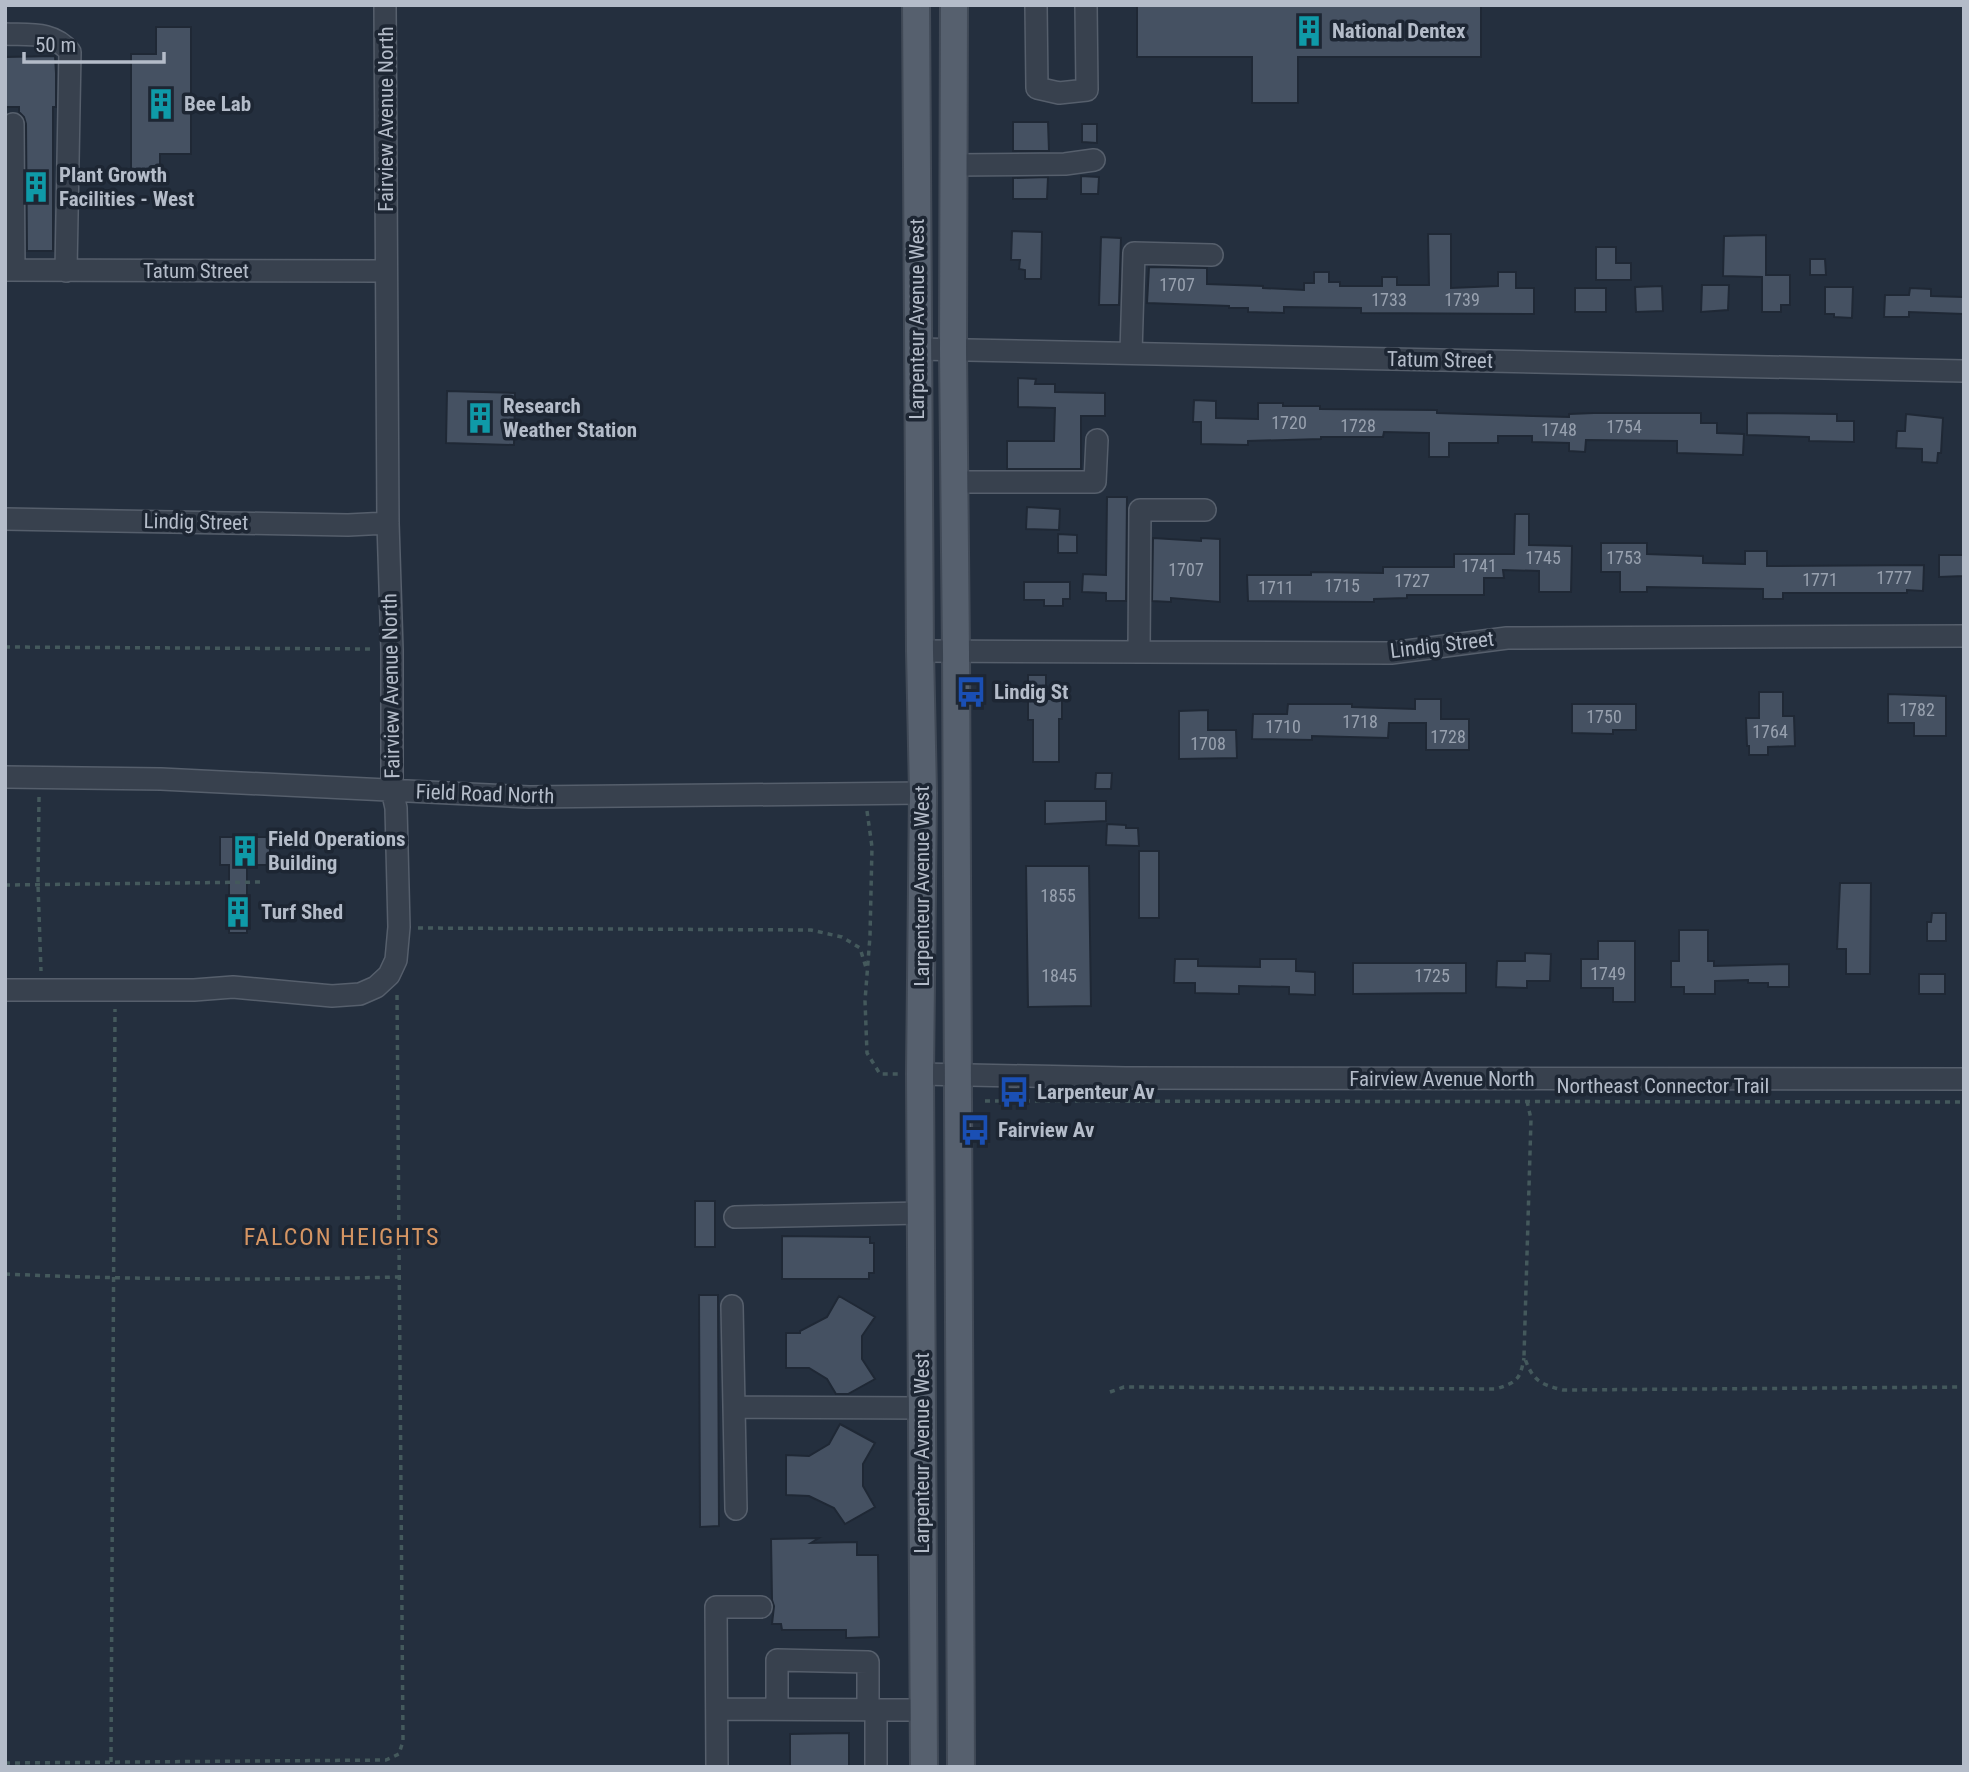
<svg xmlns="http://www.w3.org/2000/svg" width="1969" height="1772" viewBox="0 0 1969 1772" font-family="'Roboto Condensed',sans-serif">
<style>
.building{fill:#455162;stroke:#1f2835;stroke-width:2}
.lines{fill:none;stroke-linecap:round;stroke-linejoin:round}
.minor-casing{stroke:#565f6c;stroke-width:24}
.major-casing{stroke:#414a57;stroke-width:30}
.path{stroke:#44595c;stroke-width:3.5;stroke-dasharray:5 5;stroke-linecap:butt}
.minor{stroke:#38414e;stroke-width:21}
.major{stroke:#56606e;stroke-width:26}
.labels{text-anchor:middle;stroke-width:7;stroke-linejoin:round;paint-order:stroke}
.number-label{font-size:18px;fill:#98a1af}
.poi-label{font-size:21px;font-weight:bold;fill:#b4bcc9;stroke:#1d2633;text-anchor:start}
.street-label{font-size:21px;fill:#b4bcc9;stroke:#1d2633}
.quarter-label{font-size:24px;letter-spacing:2px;fill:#d59563;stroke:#1d2633}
</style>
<rect width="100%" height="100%" fill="#242f3e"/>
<path class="building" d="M1137 5H1481V57H1298V103H1252V57H1137Z
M156 27H191V154H160V172H131V54H156Z
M55 56 56 73V107H53V251H27L26 124 24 117 19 112V107H5V57Z
M1013 122H1048L1049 151H1013Z
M1082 124H1097V143L1082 142Z
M1081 176 1099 177 1098 194H1081Z
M1048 177 1047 199H1013V178Z
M1012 231 1042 232 1041 279H1025V270L1019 269 1020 260H1011Z
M1428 234H1451V288L1498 286V272H1516V288H1534V314L1361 313V308L1284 307V313L1248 312V308H1229V306L1147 303 1149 267 1207 268V284L1263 286V288L1304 290V283H1314V272H1329V282H1340V286H1382V277H1397V285H1429Z
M1766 235V275H1790V305H1781V312H1762V277L1723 276 1724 236Z
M1101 237 1121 238 1119 305H1099Z
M1596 247H1616V263H1631V280H1596Z
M1810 259H1825L1826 275H1810Z
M1702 285H1729L1728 310 1701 312Z
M1662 286 1663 311 1636 312 1635 287Z
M1825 287H1853L1852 318 1834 317V314H1825Z
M1575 288H1606V312H1575Z
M1910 288 1931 289V296L1964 297V314L1909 312V317H1884L1885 295H1909Z
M1018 378 1036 379 1035 384H1055V392L1105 393V416H1081V469H1007V441H1054L1055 408 1018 407Z
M447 391 515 393 514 445 446 443Z
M1194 400 1216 401V418L1258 419V403H1283V406H1320V409L1437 410V413L1569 417V414L1594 413H1701V423H1717V433L1744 434 1743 455 1677 453V441L1586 440 1585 452 1569 451V443L1532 442V436H1498V443H1449V457H1429V433L1384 432 1383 437H1321V439L1248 441V445L1201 444V422H1193Z
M1747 413 1837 414V421H1854V442L1809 441V437L1747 435Z
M1906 414 1943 418 1941 453H1938L1937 463 1922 462V449L1896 448 1897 431H1905Z
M1107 497H1127L1126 601H1106V593L1082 592 1083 574 1106 575Z
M1027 507 1060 509 1059 530 1026 529Z
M1515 514H1529V545L1572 546 1571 592H1539V571L1503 570 1504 578H1484V595H1407V598L1374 599V602L1248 601 1247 575H1311V572L1383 573V567H1454V554H1514Z
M1058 534 1077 535V553H1058Z
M1153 538 1201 541V538L1220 539V602L1171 598V602L1152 601Z
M1601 543H1647V554L1703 556V563L1745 564V551H1767V566L1924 565 1923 591 1907 590V593H1783V599H1763V589L1647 587V592H1620V572H1601Z
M1939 555H1964V576L1939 577Z
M1024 582H1070V599H1063V606H1044V600H1024Z
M1028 675H1046V699H1062V719H1059V762H1033V720H1028Z
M1759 692H1783V716H1794L1795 746 1768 747V755H1749V746H1747L1746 718H1759Z
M1888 694 1946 696V736H1914V723H1888Z
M1415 699H1441V719H1469V750H1426V723H1389L1388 738 1312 736V740L1252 739 1253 714H1287L1288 704H1352V707L1415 709Z
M1572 704H1636V730H1613V734L1572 733Z
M1208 710V730H1236L1237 758 1179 759V711Z
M1096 773H1112L1111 789H1095Z
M1045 801H1106V821L1045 824Z
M1107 824 1126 825V828H1138L1139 846 1106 845Z
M220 837H270V865H247V933H229V865H220Z
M1139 851H1159V918H1139Z
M1026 866H1089L1091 1006 1028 1007Z
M1840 883H1871L1870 974H1846V949H1837Z
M1932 913H1946V941H1927V922H1931Z
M1679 930H1708V961H1714V966L1789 964V987H1768V983H1748V980L1715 981V994H1684V987H1671V961H1679Z
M1598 941H1635V1002H1613V988H1581V959H1598Z
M1525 953 1551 954 1550 981H1527V988L1496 987 1497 961H1525Z
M1175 959H1198V966L1260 967V959H1296V971L1315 972V995L1289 994V987L1239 986V994L1195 993V983H1174Z
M1353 963H1466V993L1353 994Z
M1919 974H1945V994H1919Z
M695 1201H715V1247H695Z
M782 1236 870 1237V1243H874V1273H869V1279H782Z
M699 1295H718L719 1526 700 1527Z
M839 1296 875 1317 862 1336V1359L875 1379 848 1394H836L827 1379 809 1368H786V1333H800V1331L827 1317Z
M840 1424 875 1443 863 1464V1486L875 1507 845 1524 834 1508 809 1496 786 1495V1455L809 1456 829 1444Z
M819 1538 811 1543 857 1542V1555H878L879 1637 846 1638V1630H782L781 1624H772L774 1606 772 1600 771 1539Z
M849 1733V1767H790V1734Z"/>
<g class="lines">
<defs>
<path id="minor" d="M1036 5 1037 88 1059 93 1087 90 1086 5
M5 34C30 35 53 31 70 52L66 271
M13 124 14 270
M953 165 1065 164 1094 160
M5 270 386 271
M917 349 1964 371
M1131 353 1134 253 1212 255
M955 482H1095L1097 440
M5 519 348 525 388 523
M920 651 1391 653 1507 638 1964 636
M1139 652 1140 510H1205
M5 777 161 779 529 797 923 793
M5 990H194L233 987 332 996 360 994 376 987 389 975 396 960 399 927 396 808 392 790V650L388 523 385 5
M920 1074 1126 1078 1964 1079
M735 1217 921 1213
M732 1306 734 1407
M736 1509 734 1407 922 1408
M717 1709 923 1710
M777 1709V1660L868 1662V1710
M717 1767 716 1607H761
M876 1767V1710"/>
<path id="major" d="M916 5 920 651 923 793 920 1074 924 1767
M954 5 953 350 956 652 961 1767"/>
</defs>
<use href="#minor" class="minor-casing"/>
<use href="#major" class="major-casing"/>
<path class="path" d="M5 647 374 649
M39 797 38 885 41 971
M867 811 872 847 870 936 865 1001 867 1053 880 1074H899
M5 885 261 882
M418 928 811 930 842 937 860 948 867 971
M985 1101 1964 1102
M1527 1101 1531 1119 1524 1356C1532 1379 1538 1384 1563 1390L1964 1387
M5 1274C137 1280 267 1280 399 1277
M1110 1392 1124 1387 1496 1389C1517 1382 1520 1380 1524 1358
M111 1762 115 1009
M5 1763 386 1760 399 1754 403 1741 397 993"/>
<use href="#minor" class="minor"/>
<use href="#major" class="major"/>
</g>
<defs>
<symbol id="building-bare" viewBox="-9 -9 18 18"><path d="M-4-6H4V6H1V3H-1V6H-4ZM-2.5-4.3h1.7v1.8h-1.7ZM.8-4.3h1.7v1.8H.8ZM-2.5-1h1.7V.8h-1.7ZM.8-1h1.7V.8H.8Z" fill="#0f9aa8" stroke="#1d2633" stroke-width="2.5" paint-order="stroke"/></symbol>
<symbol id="bus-bare" viewBox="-9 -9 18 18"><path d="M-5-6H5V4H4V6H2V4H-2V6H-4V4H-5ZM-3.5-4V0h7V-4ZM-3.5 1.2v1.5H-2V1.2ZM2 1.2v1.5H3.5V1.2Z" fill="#1a4fb4" stroke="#1d2633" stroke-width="2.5" paint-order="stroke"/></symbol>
</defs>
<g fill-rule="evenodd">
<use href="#building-bare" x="1287" y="9" width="44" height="44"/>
<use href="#building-bare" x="139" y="82" width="44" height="44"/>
<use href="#building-bare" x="14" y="165" width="44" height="44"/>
<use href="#building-bare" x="458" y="396" width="44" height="44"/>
<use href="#bus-bare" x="949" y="670" width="44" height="44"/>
<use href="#building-bare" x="223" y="829" width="44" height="44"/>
<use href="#building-bare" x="216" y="890" width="44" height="44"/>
<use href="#bus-bare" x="992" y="1070" width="44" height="44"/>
<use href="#bus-bare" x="953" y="1108" width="44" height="44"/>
</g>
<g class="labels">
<g class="number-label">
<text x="1177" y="291">1707</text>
<text x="1389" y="306">1733</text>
<text x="1462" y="306">1739</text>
<text x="1289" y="429">1720</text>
<text x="1358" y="432">1728</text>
<text x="1624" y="433">1754</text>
<text x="1559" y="436">1748</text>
<text x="1543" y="564">1745</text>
<text x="1624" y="564">1753</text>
<text x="1479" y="572">1741</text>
<text x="1186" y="576">1707</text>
<text x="1894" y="584">1777</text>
<text x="1820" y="586">1771</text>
<text x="1412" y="587">1727</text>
<text x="1342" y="592">1715</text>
<text x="1276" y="594">1711</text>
<text x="1917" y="716">1782</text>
<text x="1604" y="723">1750</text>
<text x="1360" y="728">1718</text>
<text x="1283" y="733">1710</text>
<text x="1770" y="738">1764</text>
<text x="1448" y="743">1728</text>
<text x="1208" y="750">1708</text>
<text x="1058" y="902">1855</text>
<text x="1608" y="980">1749</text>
<text x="1059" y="982">1845</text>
<text x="1432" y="982">1725</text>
</g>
<g class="poi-label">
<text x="1332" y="38">National Dentex</text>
<text x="184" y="111">Bee Lab</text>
<text x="59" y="182">Plant Growth<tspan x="59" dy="24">Facilities - West</tspan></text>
<text x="503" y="413">Research<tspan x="503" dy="24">Weather Station</tspan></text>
<text x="994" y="699">Lindig St</text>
<text x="268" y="846">Field Operations<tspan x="268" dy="24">Building</tspan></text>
<text x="261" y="919">Turf Shed</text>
<text x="1037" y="1099">Larpenteur Av</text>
<text x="998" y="1137">Fairview Av</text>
</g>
<g class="street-label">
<text transform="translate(386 119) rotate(-90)" y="7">Fairview Avenue North</text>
<text x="196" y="278">Tatum Street</text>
<text transform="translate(917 319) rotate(-90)" y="7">Larpenteur Avenue West</text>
<text transform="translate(1440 360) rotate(1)" y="7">Tatum Street</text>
<text transform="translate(196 522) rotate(1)" y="7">Lindig Street</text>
<text transform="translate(1442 645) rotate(-7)" y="7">Lindig Street</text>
<text transform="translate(391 686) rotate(-91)" y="7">Fairview Avenue North</text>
<text transform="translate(485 794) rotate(2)" y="7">Field Road North</text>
<text transform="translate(922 886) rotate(-90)" y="7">Larpenteur Avenue West</text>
<text x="1442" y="1086">Fairview Avenue North</text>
<text x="1663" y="1093">Northeast Connector Trail</text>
<text transform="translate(922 1453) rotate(-90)" y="7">Larpenteur Avenue West</text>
</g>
<g class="quarter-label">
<text x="342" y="1245">FALCON HEIGHTS</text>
</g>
</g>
<rect width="1969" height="1772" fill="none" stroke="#b4bcc9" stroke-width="14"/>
<path d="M24 52v10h140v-10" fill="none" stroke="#b4bcc9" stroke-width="3.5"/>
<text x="35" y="52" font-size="21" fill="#b4bcc9" stroke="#1d2633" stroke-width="5" paint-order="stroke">50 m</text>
</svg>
